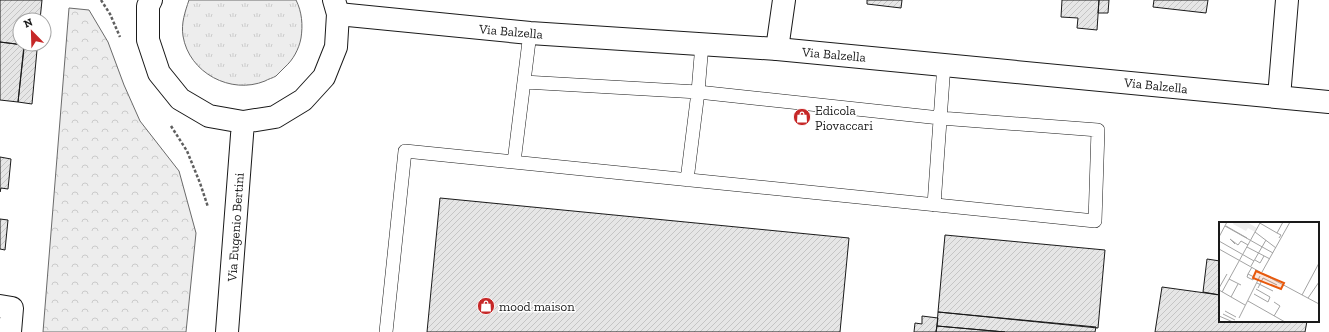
<svg xmlns="http://www.w3.org/2000/svg" width="1329" height="332" viewBox="0 0 1329 332" font-family="'Zilla Slab',serif">
<style>
.grass{fill:url(#grass-tufts);stroke:#6a6a6a}
.forest{fill:url(#forest-crowns);stroke:#6a6a6a}
.building{fill:url(#building-hatch);stroke:#1a1a1a}
.lines{fill:none;stroke-linecap:round;stroke-linejoin:round}
.service-casing{stroke:#1a1a1a;stroke-width:14}
.minor-casing{stroke:#1a1a1a;stroke-width:24}
.tertiary-casing{stroke:#1a1a1a;stroke-width:24}
.secondary-casing{stroke:#1a1a1a;stroke-width:24}
.path{stroke:#5f5f5f;stroke-width:2.5;stroke-dasharray:3 2;stroke-linecap:butt}
.service{stroke:#fff;stroke-width:13}
.minor{stroke:#fff;stroke-width:22}
.tertiary{stroke:#fff;stroke-width:22}
.secondary{stroke:#fff;stroke-width:22}
.labels{text-anchor:middle;stroke-width:3;stroke-linejoin:round;paint-order:stroke}
.street-label{font-size:13px;fill:#1a1a1a;stroke:#fff}
.poi-label{font-size:13px;fill:#1a1a1a;stroke:#fff;text-anchor:start}
.inset-road{fill:none;stroke:#a3a3a3;stroke-width:1}
.view{fill:#e8590c;fill-opacity:0.15;stroke:#e8590c;stroke-width:2}
.inset-edge{fill:none;stroke:#1a1a1a;stroke-width:2}
</style>
<defs>
<pattern id="grass-tufts" width="24" height="20" patternUnits="userSpaceOnUse"><rect width="24" height="20" fill="#ededed"/><path d="M3 7l-1-3M5 7V3M7 7l1-3M15 17l-1-3M17 17v-4M19 17l1-3" fill="none" stroke="#cbcbcb"/></pattern>
<pattern id="forest-crowns" width="20" height="18" patternUnits="userSpaceOnUse"><rect width="20" height="18" fill="#ededed"/><path d="M2 6a3 3 0 1 1 6 0M12 15a3 3 0 1 1 6 0" fill="none" stroke="#cbcbcb"/></pattern>
<pattern id="building-hatch" width="6" height="6" patternUnits="userSpaceOnUse"><rect width="6" height="6" fill="#e6e6e6"/><path d="M-1 1l2-2M0 6l6-6M5 7l2-2" fill="none" stroke="#c5c5c5"/></pattern>
</defs>
<rect width="100%" height="100%" fill="#fff"/>
<path class="grass" d="M189 0H296C302 12 303 25 301 38 299 49 293 60 285 67 282 70 279 73 276 76 273 78 268 79 265 81 231 95 189 73 183 36 181 23 185 12 189 0Z"/>
<path class="forest" d="M69 8 89 10 108 42 124 85 140 121 179 171 196 233 186 332H43Z"/>
<path class="building" d="M0 0H42L40 20H20V44H37V50L24 49V45L0 42Z
M867 0H902L901 8 867 4Z
M1062 0H1099L1097 30 1077 28 1078 18 1061 17Z
M1099 0H1109L1108 13H1098Z
M1154 0H1208L1206 13 1153 7Z
M0 42 24 45 18 102 0 100Z
M24 49 37 50 32 104 18 102Z
M0 157 11 159 8 189 1 188 0 192Z
M440 198 849 238 840 332H427Z
M0 219 8 220 5 250 0 249Z
M945 235 1105 250 1098 328 938 312Z
M1207 259 1220 261V295L1203 292Z
M1162 287 1220 295V321H1307L1305 332H1155Z
M938 312 1096 327 1095 332H1005L937 326Z
M922 316 938 318 936 332H914L915 323 922 324Z
M937 326 1005 332H936Z"/>
<g class="lines">
<defs>
<path id="service" d="M514 162 530 33
M687 180 698 92 702 44
M934 205 944 64
M386 332 405 151 1095 221 1098 130 940 118 698 92 524 82"/>
<path id="minor" d="M777 49 784 0
M1279 97 1287 0
M0 306 12 308 10 332"/>
<path id="tertiary" d="M338 14 530 33 777 49 1329 102"/>
<path id="secondary" d="M151 0 148 6V40L159 73 180 99 209 116 243 122 275 117 303 100 324 77 336 47 338 14 334 0
M227 332 243 122"/>
</defs>
<use href="#service" class="service-casing"/>
<use href="#minor" class="minor-casing"/>
<use href="#tertiary" class="tertiary-casing"/>
<use href="#secondary" class="secondary-casing"/>
<path class="path" d="M101 0 110 14 120 37
M171 126 187 151 200 183 208 207"/>
<use href="#service" class="service"/>
<use href="#minor" class="minor"/>
<use href="#tertiary" class="tertiary"/>
<use href="#secondary" class="secondary"/>
</g>
<defs>
<symbol id="shop-disc" viewBox="-11 -11 22 22"><circle r="9.5" fill="#c62828" stroke="#fff"/><path d="M-5-2.5h2.3a2.7 3.5 0 0 1 5.4 0H5L5.5 6h-11ZM-1.5-2.5h3a1.5 2.3 0 0 0-3 0Z" fill="#fff"/></symbol>
</defs>
<g fill-rule="evenodd">
<use href="#shop-disc" x="792" y="107" width="20" height="20"/>
<use href="#shop-disc" x="476" y="296" width="20" height="20"/>
</g>
<g class="labels">
<g class="street-label">
<text transform="translate(511 31) rotate(5)" y="5">Via Balzella</text>
<text transform="translate(834 54) rotate(5)" y="5">Via Balzella</text>
<text transform="translate(1156 85) rotate(6)" y="5">Via Balzella</text>
<text transform="translate(235 227) rotate(-86)" y="5">Via Eugenio Bertini</text>
</g>
<g class="poi-label">
<text x="815" y="115">Edicola<tspan x="815" dy="15">Piovaccari</tspan></text>
<text x="499" y="311">mood maison</text>
</g>
</g>
<g transform="translate(1219 222)">
<rect width="100" height="100" fill="#fff"/>
<path d="M15 0H28L38 6 36 10 29 6 27 9 14 2Z" fill="#ededed"/>
<path class="inset-road" d="M39 0 58 11M6 4 54 31M7 4 28 16M36 10 57 26M0 15 8 0M60 16 62 13 58 11 64 0M0 19 35 39M16 22 11 17 19 23 22 19 29 23M28 25 51 37M0 27 41 50M36 38 41 41 45 34M32 44 47 18M43 50 71 0M29 52 35 55 34 58 28 55 29 52 33 45M44 52 100 82M10 57 22 63M38 61 54 69M0 66 8 52M39 66 44 56 58 63M0 68 26 83M3 70 41 1M35 72 49 80 51 75 37 67M83 73 100 41M12 75 19 62M89 76 100 60M29 79 66 100M55 80 61 84 55 94M6 89 17 95M4 92 16 98M0 94 14 100M20 96 41 54"/>
<path class="view" d="M37 49 65 61 62 67 34 56Z"/>
<rect width="100" height="100" class="inset-edge"/>
</g>
<g transform="translate(32 32) rotate(337)"><circle r="19" fill="#ffffff" stroke="#a3a3a3"/>
<path d="M0-3L7 15L0 10L-7 15Z" fill="#c62828"/>
<text y="-6" font-size="11" font-weight="bold" text-anchor="middle" fill="#1a1a1a">N</text>
</g>
</svg>
